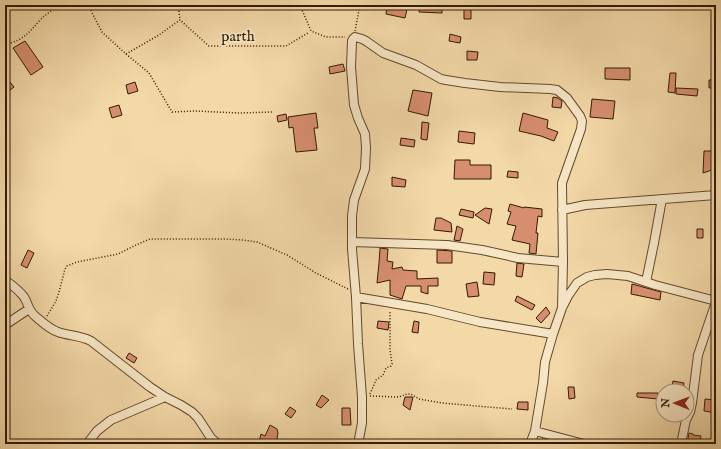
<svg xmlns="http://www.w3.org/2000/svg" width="721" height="449" viewBox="0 0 721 449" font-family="'IM FELL English',serif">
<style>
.building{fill:#d78e6e;stroke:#311b00}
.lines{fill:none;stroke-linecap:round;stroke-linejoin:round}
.minor-casing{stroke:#624a2a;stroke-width:10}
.path{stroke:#311b00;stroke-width:1.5;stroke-dasharray:1 2;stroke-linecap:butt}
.minor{stroke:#f7e6c6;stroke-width:8}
.labels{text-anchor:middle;stroke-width:3.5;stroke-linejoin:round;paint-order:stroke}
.street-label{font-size:15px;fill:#311b00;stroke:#f7e6c6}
</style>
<rect width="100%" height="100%" fill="#f3d8a8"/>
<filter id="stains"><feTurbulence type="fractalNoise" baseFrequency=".005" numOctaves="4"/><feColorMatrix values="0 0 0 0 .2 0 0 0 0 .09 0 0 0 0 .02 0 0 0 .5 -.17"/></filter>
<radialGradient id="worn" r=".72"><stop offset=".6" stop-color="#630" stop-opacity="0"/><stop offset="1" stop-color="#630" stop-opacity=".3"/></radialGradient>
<path class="building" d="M387 5H408L405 18 386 14Z
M420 5H442V13L419 12Z
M464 5H471V19H464Z
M450 34 461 37 460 43 449 41Z
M25 41 43 67 31 75 13 48Z
M467 51 478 52 477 60H467Z
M343 64 345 71 330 74 329 67Z
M605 68H630V80L605 79Z
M670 73H676L675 93 668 92Z
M5 76 14 87 5 94Z
M709 80H716V87L709 88Z
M135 82 138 91 128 94 126 85Z
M676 88 698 89 697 96 676 94Z
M413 90 432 93 428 116 408 111Z
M553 97 558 98 562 101 561 108 552 107Z
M592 99 615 101 613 119 590 117Z
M119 105 122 115 112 118 109 108Z
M316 113 318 128H314L317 150 296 152 293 127 289 128 288 117Z
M523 113 548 120 547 128 558 132 554 141 541 136 519 131Z
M286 114 287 120 278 122 277 116Z
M422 122 429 123 427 140 421 139Z
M459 131 475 133 474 144 458 142Z
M401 138 415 140 414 147 400 145Z
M704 151H716V171L712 170 703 173Z
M455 160H470V165H491V179H454Z
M508 171 518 172V178L507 177Z
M392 177 406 180 405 187 392 186Z
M510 204 524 208V207L542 209V217L538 216 536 233H538L536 254 529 253 530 244 512 240 516 226 507 224 511 212 508 211Z
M485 208 492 209 489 224 475 215Z
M461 209 474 212 473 218 459 215Z
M436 218H441L451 223 452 232 434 230Z
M457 226 463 229 460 241 454 240Z
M697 229H703V238H697Z
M380 248 388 249 387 261 393 262 392 269 402 267 403 270 417 271V279L438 278V286H428V294L421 292V286H406L402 299 390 295V280L377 283 379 263Z
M28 250 34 253 27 268 21 265Z
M437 250 452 251V263H437Z
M517 263 524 264 522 277 516 276Z
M484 272 495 273 494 285 483 284Z
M477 282 479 296 468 297 466 284Z
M632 284 661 292 660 300 631 294Z
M517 296 535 305 532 310 515 301Z
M546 307 550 313 541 323 536 318Z
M378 321 389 322 388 330 377 328Z
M414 321 419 322 418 333 412 332Z
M129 353 137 358 134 363 126 358Z
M673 381 684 383 683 391H671Z
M568 387H574L575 398 569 399Z
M637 393H658V399L637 397Z
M322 395 329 400 321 408 316 405Z
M405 397H413L410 410 403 405Z
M705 399 716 400V413L704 411Z
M518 402H528V410L517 409Z
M290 407 296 411 291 418 285 414Z
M342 408H350L351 425H342Z
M270 425 277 429 278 433 276 444H267L259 442 261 434 265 436Z
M689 433 693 434V435L701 436 700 444H687Z"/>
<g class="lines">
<defs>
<path id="minor" d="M562 210 585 205 716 195
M352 242 447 245 482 250 518 258 563 262
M5 280C12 285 19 290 24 297 28 303 28 310 35 316 41 321 49 329 58 332 69 336 79 335 91 341L150 387 165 397 181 405 192 412 198 418 211 438 218 444
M646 282 654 243 662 199
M356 297 427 309 480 322 553 334
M563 306 568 296 577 283 587 277 595 275 607 274 628 276 655 285 716 301
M5 325 29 309
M535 431 584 444
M87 444 97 431 111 420 165 397
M358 444 362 423V397L358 344 356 297 352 249V216L354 200 365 169 366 148 365 134 358 118 354 105 351 67 352 41 353 39 355 37 362 39 366 41 383 53 416 65 441 79 446 80 465 83 500 87 550 89 557 90 567 98 580 116 582 121 581 129 562 183 563 262 562 308 553 334 545 362 543 383 535 431 530 444
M681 444 686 420 690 412 692 403 698 355 716 302"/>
</defs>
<use href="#minor" class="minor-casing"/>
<path class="path" d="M88 5 102 32 126 54 159 35 180 20 209 46H286L308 33
M178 5 180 19
M300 5 311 31 326 37H345
M355 31 360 5
M5 44C24 41 29 32 41 19 46 14 53 10 59 5
M126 54 149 73 172 112 195 111 239 113 272 112
M47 316 56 301 59 292 65 269 67 266 77 262 118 254 132 247 145 241 150 239H224L243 240 257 242 287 255 316 273 348 289
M370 394 376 380 383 375 386 368 391 366 392 364 390 350V311
M370 396 397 397 402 396 407 394H411L419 399 442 403 512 409"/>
<use href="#minor" class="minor"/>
</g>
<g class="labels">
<g class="street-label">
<text x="238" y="41">parth</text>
</g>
</g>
<rect width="721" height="449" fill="none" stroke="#f3d8a8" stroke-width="20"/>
<rect x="6" y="6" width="709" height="437" fill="none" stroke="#311b00" stroke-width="2"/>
<rect x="10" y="10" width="701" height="429" fill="none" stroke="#311b00"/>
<g transform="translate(675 403) rotate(271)"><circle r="19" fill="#f7e6c6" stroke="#a89577"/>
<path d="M0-3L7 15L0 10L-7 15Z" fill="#8f2418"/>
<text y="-6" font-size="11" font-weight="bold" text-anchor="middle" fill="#311b00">N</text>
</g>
<rect width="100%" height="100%" filter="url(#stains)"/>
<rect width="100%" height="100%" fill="url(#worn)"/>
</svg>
